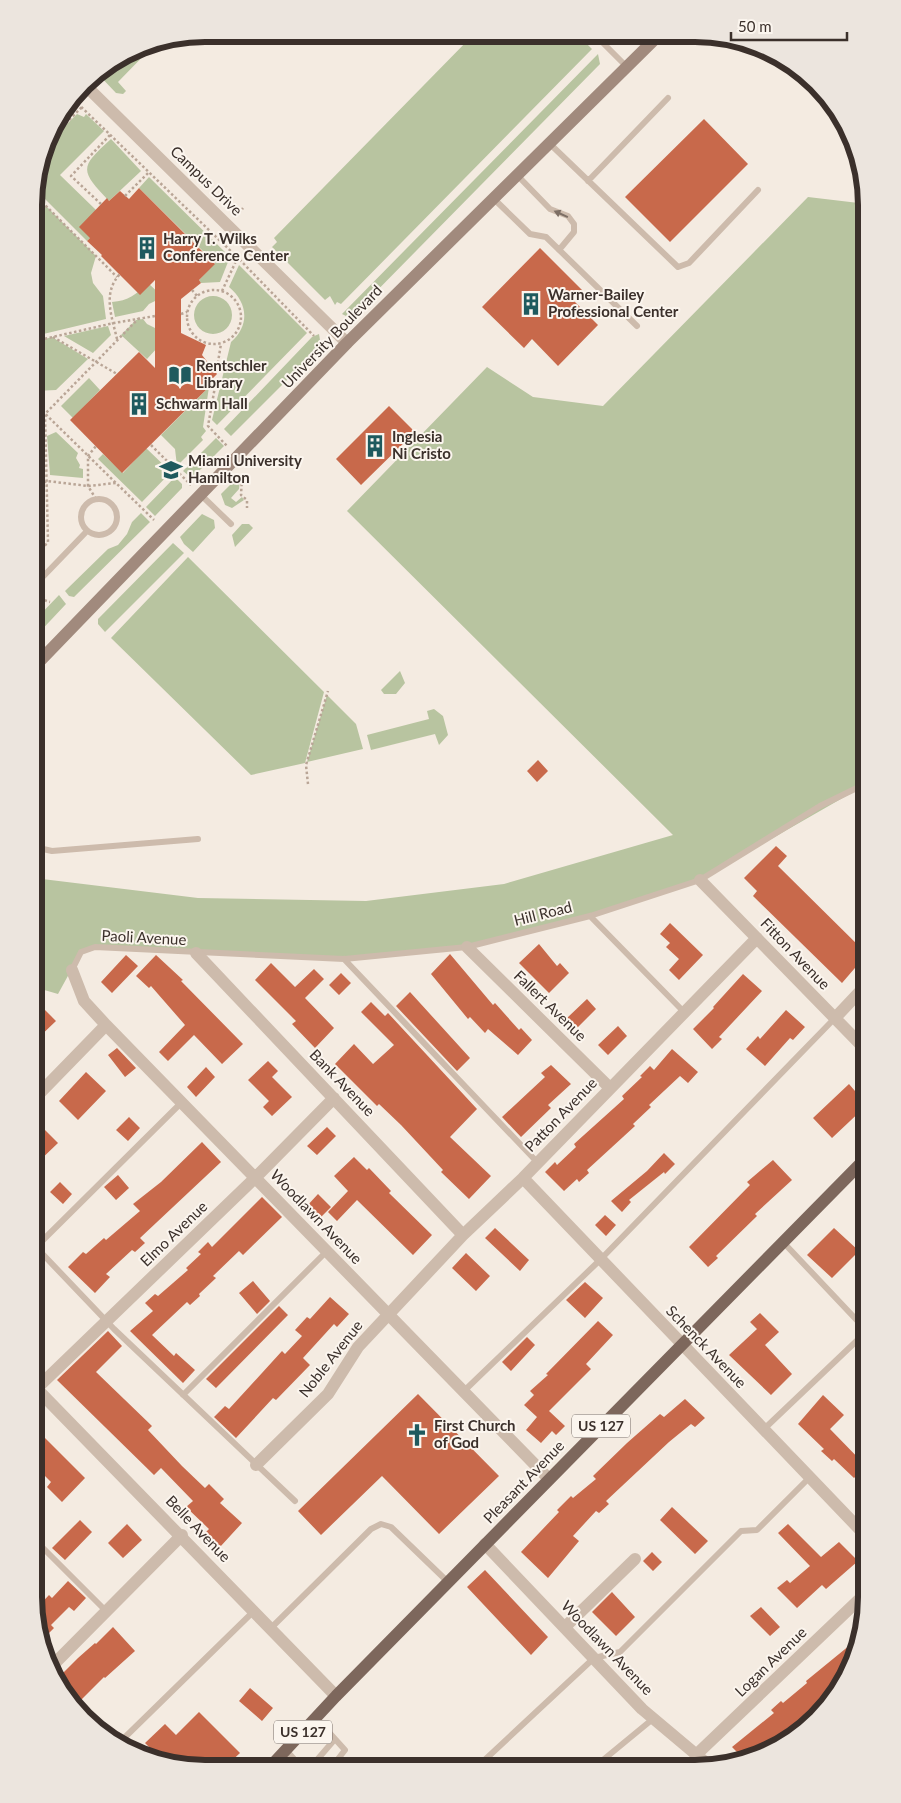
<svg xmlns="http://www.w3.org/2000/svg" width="901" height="1803" viewBox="0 0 901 1803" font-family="Lato,sans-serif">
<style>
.green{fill:#b8c4a0}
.building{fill:#c8694b}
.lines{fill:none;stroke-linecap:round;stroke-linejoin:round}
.path{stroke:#b9a596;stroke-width:2.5;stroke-dasharray:2.5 2.5;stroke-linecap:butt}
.lane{stroke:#cdbbac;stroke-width:6}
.street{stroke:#cdbbac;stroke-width:12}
.secondary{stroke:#a18a7d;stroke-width:12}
.primary{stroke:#7d675c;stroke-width:12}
.oneway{fill:#7d6f65}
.labels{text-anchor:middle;stroke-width:4;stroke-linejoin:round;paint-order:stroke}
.shield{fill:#fbf5ee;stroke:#756b66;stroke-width:1}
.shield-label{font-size:14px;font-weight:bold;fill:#3b302b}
.street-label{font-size:15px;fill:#3b302b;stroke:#fbf5ee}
.poi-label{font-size:15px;font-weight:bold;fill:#3b302b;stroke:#fbf5ee;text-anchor:start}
.rim{fill:none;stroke:#3b302b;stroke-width:6}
</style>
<rect width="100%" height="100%" fill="#f4ebe1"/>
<path class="green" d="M473 35 579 36 592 49 341 304 337 302 335 305 330 296 325 300 272 247 277 242 274 238Z
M155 44 118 82 126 91 123 94 116 93 97 73 140 47Z
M598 54 600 64 356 312 346 316 342 314Z
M77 114 84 117 86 114 104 131 60 175 96 210 90 238 87 241 35 189 47 144Z
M111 139 141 171 109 201C80 170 79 168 111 139Z
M149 177 230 257 220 282 201 283 199 280 215 263 139 188Z
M35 195 96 256 91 273 93 283 103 296 106 319 35 336Z
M808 197 867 204V784L700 880 590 916 467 947 344 959 95 947 81 952 58 994 34 987V878L198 898 366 901 504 884 673 835 347 511 487 367 533 397 603 406Z
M239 265 307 333 217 425 212 420 231 342C250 325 248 303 229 287Z
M148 283 163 297 149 304 143 311 115 317 112 302C128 301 137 294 148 283Z
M194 315a19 19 0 1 1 38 0a19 19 0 1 1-38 0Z
M143 319 147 324 169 335 147 359 121 335 136 320Z
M108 326 111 335 93 353 64 336Z
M319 334 321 346 231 436 224 429 312 337Z
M52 337 88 359 56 390 35 391V342Z
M89 378 100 390 73 418 61 406Z
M209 387 203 427 206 431 201 437 203 440 177 466 175 449 161 435Z
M35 412 40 417 41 459H35Z
M56 432 78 453 76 458 80 465 79 468 83 469V478L50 475 47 436Z
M216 438 224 446 193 477 189 476 183 471Z
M146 448 171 472 142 502 98 459 103 454 123 473Z
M175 477 182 484V488L155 516 146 507Z
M238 477 240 479 239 489 231 498 236 502 242 497 244 500 232 508 225 505 221 494Z
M44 490 45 535 35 525V499Z
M141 513 150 522 74 597 69 596 65 591 108 549 118 545 127 534 132 522Z
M202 514 214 520 215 528 193 552 184 544 180 537Z
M242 524H249L253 528 235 547 232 535Z
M173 543 184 553 105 632 98 624V619Z
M188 557 324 692 305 763 251 775 111 638Z
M59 595 66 604 35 637V620Z
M400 671 405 683 396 694H384L381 690Z
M327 695 356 724 363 749 307 762Z
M434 709 443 716 448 735 439 745 435 734 371 750 367 735 429 719 427 711Z"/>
<path class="building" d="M704 119 748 164 670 242 625 197Z
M139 188 215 264 199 280 201 283 181 299V333L206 345 202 355 217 374 211 380 213 383 122 473 70 420 139 352 155 368V280L140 295 101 256 102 255 87 241 90 238 79 227 107 198 109 201 120 191 129 199Z
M540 248 582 290 573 300 598 325 558 366 532 339 524 348 482 307Z
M389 406 415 432 361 485 336 459Z
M538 760 548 771 537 782 527 771Z
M776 846 787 856 778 866 867 954 842 983 753 896 757 891 744 878Z
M670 923 703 955 679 980 669 970 679 959 666 947 670 943 660 934Z
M539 944 557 966 560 963 569 973 549 993 519 963Z
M450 954 493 1005 495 1003 519 1030 521 1028 532 1040 518 1055 488 1029 485 1033 470 1017 468 1019 431 974Z
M126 955 138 966 112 993 101 982Z
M156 955 183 980 181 981 243 1044 222 1064 194 1035 168 1061 159 1052 185 1025 151 986 149 988 136 976Z
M271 963 295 987 314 969 324 979 305 998 334 1028 315 1048 292 1024 296 1021 255 980Z
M341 973 351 983 339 995 329 985Z
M743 974 762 991 719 1037 722 1039 712 1049 693 1029 714 1008 713 1007Z
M410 992 470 1058 457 1071 396 1006Z
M34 999 56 1021 34 1042Z
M587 999 596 1009 577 1028 567 1018Z
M371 1002 385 1016 388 1013 477 1109 450 1137 491 1176 469 1199 441 1172 443 1170 401 1125 379 1104 377 1106 335 1064 354 1044 373 1064 394 1045 361 1012Z
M786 1010 805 1027 793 1040 790 1038 765 1066 746 1049 758 1036 760 1039Z
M618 1026 627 1036 608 1055 598 1045Z
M117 1048 136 1068 125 1077 108 1055Z
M672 1049 698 1072 688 1083 680 1076 649 1105 651 1107 633 1124 635 1126 587 1170 589 1173 579 1182 577 1179 564 1191 545 1172 555 1162 557 1165 576 1147 574 1144 624 1099 622 1096 642 1077 640 1076 650 1066 654 1070Z
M268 1061 278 1071 272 1077 292 1097 272 1116 263 1107 269 1101 248 1080Z
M551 1065 571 1084 548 1105 551 1108 521 1137 502 1117 545 1077 541 1073Z
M206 1067 215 1077 196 1097 187 1087Z
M86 1072 106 1091 78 1120 59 1101Z
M849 1084 867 1105 832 1138 813 1118Z
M129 1117 140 1128 128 1141 116 1130Z
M34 1119 58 1143 34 1166Z
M327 1127 336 1136 317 1155 307 1146Z
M202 1142 221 1162 140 1238 145 1243 135 1252 132 1250 106 1274 110 1277 95 1293 68 1267 83 1252 86 1254 104 1238 106 1240 140 1211 133 1204 161 1182Z
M664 1153 675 1164 665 1174 664 1172 629 1200 631 1202 622 1212 611 1201 647 1171Z
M354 1157 367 1170 369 1168 391 1191 389 1193 432 1235 413 1255 357 1200 337 1221 328 1212 348 1191 334 1176Z
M773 1160 792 1180 755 1214 757 1216 716 1256 718 1258 708 1267 689 1247 750 1185 747 1182Z
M118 1175 129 1188 116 1200 104 1187Z
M60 1182 72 1194 63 1204 50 1192Z
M318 1194 331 1207 319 1219 306 1207Z
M262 1197 282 1217 243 1255 239 1251 213 1276 216 1278 199 1294 200 1296 190 1305 187 1302 152 1335 174 1356 176 1353 195 1370 183 1383 130 1331 153 1311 145 1303 155 1294 158 1296 188 1270 186 1268 201 1254 198 1252 208 1242 212 1247Z
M605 1215 616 1225 606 1236 595 1225Z
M495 1228 529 1260 520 1271 485 1238Z
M834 1228 859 1251 832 1278 807 1255Z
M466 1253 490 1276 476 1291 452 1268Z
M253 1281 270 1301 257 1314 239 1293Z
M585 1282 603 1298 585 1318 566 1300Z
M330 1297 349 1314 337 1327 334 1324 303 1358 310 1365 276 1400 273 1398 236 1438 214 1417 225 1406 229 1409 282 1351 285 1354 302 1336 295 1330 307 1317 310 1319Z
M279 1306 288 1315 216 1388 206 1379Z
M760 1313 779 1332 765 1345 792 1374 771 1395 729 1355 757 1329 750 1322Z
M598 1321 613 1335 586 1364 591 1369 549 1411 565 1426 556 1435 552 1431 541 1443 526 1430 537 1417 524 1405 534 1395 530 1391 548 1375 546 1374Z
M108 1331 122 1346 96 1372 152 1426 148 1430 182 1466 205 1488 209 1484 224 1499 220 1503 242 1523 220 1547 205 1533 209 1529 186 1507 193 1501 161 1468 154 1475 57 1380Z
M527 1337 535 1345 511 1371 502 1362Z
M418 1394 499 1476 439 1534 382 1476 321 1535 298 1511Z
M823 1395 844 1415 830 1429 866 1466 854 1478 834 1459 832 1461 821 1451 824 1449 798 1424Z
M685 1399 705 1418 695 1427 691 1424 669 1442 606 1501 609 1504 599 1513 596 1511 573 1536 579 1541 548 1578 521 1552 559 1512 557 1510 571 1496 573 1498 596 1479 593 1476 627 1443 660 1414 664 1417Z
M34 1427 85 1478 62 1502 47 1487 51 1482 34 1465Z
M672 1507 708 1541 695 1554 660 1520Z
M80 1520 92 1532 65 1560 52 1548Z
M127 1524 142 1540 123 1558 108 1543Z
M788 1524 821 1557 839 1542 858 1561 826 1589 822 1585 797 1608 777 1588 787 1580 790 1583 810 1566 778 1533Z
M652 1552 662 1562 653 1571 643 1561Z
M485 1570 548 1637 531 1655 467 1587Z
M68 1581 86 1598 74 1611 69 1607 51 1625 54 1628 41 1641 36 1609 49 1595 52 1598Z
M612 1592 635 1617 616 1636 592 1612Z
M761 1607 780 1627 770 1636 750 1616Z
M113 1627 135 1651 105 1678 104 1677 77 1704 59 1677 78 1658 95 1643 96 1644Z
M861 1636 854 1663 839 1690 810 1717 807 1714 786 1733 789 1736 777 1747 746 1761 732 1747 774 1713 771 1710 781 1701 783 1703 807 1683 806 1681Z
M250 1688 273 1708 262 1721 239 1701Z
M199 1712 240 1753 224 1768H183L164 1762 145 1743 165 1724 176 1735Z"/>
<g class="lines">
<path class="path" d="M74 100 238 258 314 336
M48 141 82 107
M35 195 117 277
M125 196 149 172
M101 204 71 176 110 135
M239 213 243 208
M192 290 197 296
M187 317a27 27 0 1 1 54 0a27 27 0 1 1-54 0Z
M222 291 237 259
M181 314 187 312
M53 337 117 374
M117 339C112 317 102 293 120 274
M35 341 114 323 155 316
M217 368 221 344
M216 381 208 426 227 446
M35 404 154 520
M151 445 191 485
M239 475 242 478 241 495 247 500V508
M35 487 47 481 88 486 116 483
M96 499 88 486V456L96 446
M35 533 46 544
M35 557 48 542 45 414 139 318
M35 597 50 602
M308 784 306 765 328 691"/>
<path class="lane" d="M596 36 627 67
M549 143 678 267 689 263 758 190
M517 175 550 209 568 216 574 224V232L559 250
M588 181 668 98
M493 198 530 234 546 237 637 326
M201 495 231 524
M81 517a18 18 0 1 1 36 0a18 18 0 1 1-36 0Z
M35 585 87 531
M35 842 43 849 52 851 198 839
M590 916 684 1012
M344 959 538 1163
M72 970 81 952 95 947 344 959 467 947 590 916 700 880 820 806 867 783
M783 1242 867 1331
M34 1245 114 1329 295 1501
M36 1247 181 1103
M464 1391 600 1260 835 1018
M183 1395 327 1251
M763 1430 867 1331
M34 1539 106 1611
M271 1628 371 1529 381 1524 391 1527 448 1582
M316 1718 345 1750 331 1768
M118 1744 254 1611
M286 1750 302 1768
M310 1768 335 1739
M475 1769 594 1658 620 1652 741 1531 757 1530 809 1478
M592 1769 654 1718"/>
<path class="street" d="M85 85 347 343
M700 880 867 1051
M467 947 610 1088
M196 953 463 1235
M72 970 84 1001 106 1025 549 1479
M835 1018 867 984
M34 1099 106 1025
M523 1178 867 1537
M34 1386 336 1696
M34 1391 255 1178 334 1098
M256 1465 328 1394 358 1347 463 1235 523 1178 757 938
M485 1544 642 1709 711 1767
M565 1627 635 1559
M52 1666 182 1535
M697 1754 867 1592"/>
<path class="secondary" d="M35 666 347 343 657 37"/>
<path class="primary" d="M269 1768 336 1696 867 1157"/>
</g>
<defs><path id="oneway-solid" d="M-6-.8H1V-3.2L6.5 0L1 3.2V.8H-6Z" transform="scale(1.25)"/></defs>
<use class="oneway" href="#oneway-solid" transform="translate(561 214) rotate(-156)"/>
<defs>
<symbol id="building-bare" viewBox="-9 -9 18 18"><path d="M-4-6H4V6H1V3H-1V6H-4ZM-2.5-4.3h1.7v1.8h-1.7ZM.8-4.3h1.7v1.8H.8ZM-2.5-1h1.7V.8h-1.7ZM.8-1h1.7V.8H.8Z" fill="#1f5a5e" stroke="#fbf5ee" stroke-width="2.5" paint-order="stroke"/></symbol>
<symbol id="library-bare" viewBox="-9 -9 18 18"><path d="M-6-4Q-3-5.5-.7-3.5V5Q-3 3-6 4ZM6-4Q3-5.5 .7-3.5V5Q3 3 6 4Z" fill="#1f5a5e" stroke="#fbf5ee" stroke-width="2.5" paint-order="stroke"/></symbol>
<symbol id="university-bare" viewBox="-9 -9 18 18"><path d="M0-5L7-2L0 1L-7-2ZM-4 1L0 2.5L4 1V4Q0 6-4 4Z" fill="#1f5a5e" stroke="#fbf5ee" stroke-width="2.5" paint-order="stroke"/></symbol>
<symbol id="church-bare" viewBox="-9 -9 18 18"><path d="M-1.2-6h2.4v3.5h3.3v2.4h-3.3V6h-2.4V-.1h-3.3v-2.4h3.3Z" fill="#1f5a5e" stroke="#fbf5ee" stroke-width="2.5" paint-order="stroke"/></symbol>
</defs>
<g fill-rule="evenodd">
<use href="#building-bare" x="131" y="232" width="32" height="32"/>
<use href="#building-bare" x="515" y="288" width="32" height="32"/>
<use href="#library-bare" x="164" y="359" width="32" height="32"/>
<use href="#building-bare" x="123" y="388" width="32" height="32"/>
<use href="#building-bare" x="359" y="430" width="32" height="32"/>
<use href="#university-bare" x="155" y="454" width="32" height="32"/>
<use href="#church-bare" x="401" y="1419" width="32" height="32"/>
</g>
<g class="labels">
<g class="shield">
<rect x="572" y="1414.5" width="58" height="23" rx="4"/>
<rect x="274" y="1720.5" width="58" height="23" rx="4"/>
</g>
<g class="shield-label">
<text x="601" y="1431">US 127</text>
<text x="303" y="1737">US 127</text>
</g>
<g class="street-label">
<text transform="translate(206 181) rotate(44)" y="5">Campus Drive</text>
<text transform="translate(332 337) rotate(-46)" y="5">University Boulevard</text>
<text transform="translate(543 914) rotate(-14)" y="5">Hill Road</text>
<text transform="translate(144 938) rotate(3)" y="5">Paoli Avenue</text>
<text transform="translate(795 954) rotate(46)" y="5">Fitton Avenue</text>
<text transform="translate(550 1006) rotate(44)" y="5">Fallert Avenue</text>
<text transform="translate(342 1083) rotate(46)" y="5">Bank Avenue</text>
<text transform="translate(561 1115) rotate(-46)" y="5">Patton Avenue</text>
<text transform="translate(316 1217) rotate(46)" y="5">Woodlawn Avenue</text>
<text transform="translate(174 1234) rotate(-44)" y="5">Elmo Avenue</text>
<text transform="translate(706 1347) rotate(46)" y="5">Schenck Avenue</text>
<text transform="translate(331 1359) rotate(-52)" y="5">Noble Avenue</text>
<text transform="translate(524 1482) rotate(-46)" y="5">Pleasant Avenue</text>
<text transform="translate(198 1529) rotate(46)" y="5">Belle Avenue</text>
<text transform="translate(607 1648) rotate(46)" y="5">Woodlawn Avenue</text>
<text transform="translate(771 1662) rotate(-44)" y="5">Logan Avenue</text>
</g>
<g class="poi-label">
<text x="163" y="244">Harry T. Wilks<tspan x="163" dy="17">Conference Center</tspan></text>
<text x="548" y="300">Warner-Bailey<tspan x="548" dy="17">Professional Center</tspan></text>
<text x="196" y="371">Rentschler<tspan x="196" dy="17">Library</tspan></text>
<text x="156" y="409">Schwarm Hall</text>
<text x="392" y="442">Inglesia<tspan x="392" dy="17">Ni Cristo</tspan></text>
<text x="188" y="466">Miami University<tspan x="188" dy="17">Hamilton</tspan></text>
<text x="434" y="1431">First Church<tspan x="434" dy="17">of God</tspan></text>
</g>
</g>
<path d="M0 0H901V1803H0ZM205 42H695A163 163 0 0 1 858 205V1597A163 163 0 0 1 695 1760H205A163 163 0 0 1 42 1597V205A163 163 0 0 1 205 42Z" fill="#ece5de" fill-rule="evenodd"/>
<path class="rim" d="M205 42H695A163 163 0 0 1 858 205V1597A163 163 0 0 1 695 1760H205A163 163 0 0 1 42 1597V205A163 163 0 0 1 205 42Z"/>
<path d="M731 32v8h116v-8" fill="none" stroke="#3b302b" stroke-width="2.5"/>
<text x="738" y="32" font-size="15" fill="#3b302b" stroke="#fbf5ee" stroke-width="4" paint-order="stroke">50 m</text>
</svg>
